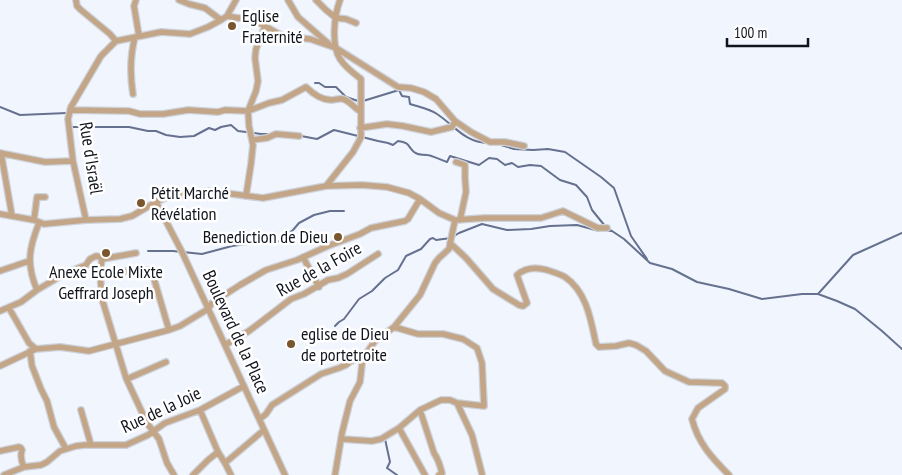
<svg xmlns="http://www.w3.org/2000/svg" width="902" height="475" viewBox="0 0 902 475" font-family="'PT Sans Narrow',sans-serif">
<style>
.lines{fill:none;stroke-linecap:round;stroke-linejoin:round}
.stream{stroke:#65718f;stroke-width:2}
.minor-casing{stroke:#cdd1da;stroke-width:8}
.minor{stroke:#c3a687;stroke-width:5.5}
.poi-dot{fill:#79562e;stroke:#fff;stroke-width:2}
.labels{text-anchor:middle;stroke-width:5;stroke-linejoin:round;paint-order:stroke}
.poi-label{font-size:18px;fill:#10141c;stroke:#fff;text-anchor:start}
.street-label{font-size:18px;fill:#10141c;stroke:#fff}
</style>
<rect width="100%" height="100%" fill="#f1f5fe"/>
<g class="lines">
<path class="stream" d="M315 83H319L325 87H336L346 97 358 101
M363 101 399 90 402 96 409 97 410 104C419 107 430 109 437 114 454 125 465 143 488 143
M0 107 20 115 67 113
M72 113H92
M73 127H129L148 131H156L166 135 180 137 194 136 209 128 215 130 221 127 231 125 238 131 261 134H271
M301 136 317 139 334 130 378 141 388 143 393 145 398 141C411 143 407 146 414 152 419 156 422 154 427 155 431 155 441 160 447 162L450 156 479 165 489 158 497 159 505 165 512 163 518 167 530 165 541 166 560 180 576 185 587 197 592 210 605 226
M498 144 514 149 533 150 548 149 565 152 601 177 614 188 631 236 647 259
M609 229 624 239 650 263 672 269 697 282 729 289 762 299 802 294H818L837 301 855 309 882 331 902 349
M148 251H173L202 254 232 246 253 243H270L279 241 293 230 299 223 314 215 330 211H344
M818 294 853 255 902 233
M335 326 339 322 344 319 359 299 372 291 385 278 398 270 406 256 421 249 430 239 433 238 436 240 451 238 459 233 482 224 507 230 531 229 550 226 577 225 599 231H612
M385 439 390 462 387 468 397 475"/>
<defs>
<path id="minor" d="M76 0 77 6 81 10 110 34 116 41
M136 0 134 6 139 36
M179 0 189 4 205 8 221 20
M288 0 298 17 329 44
M316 0 326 10 336 18 346 19 356 23
M227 16 238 18H246L254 20 279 34 290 39 299 38 310 39 336 48 398 87 411 88 424 92 436 99 455 121 471 132 490 142H505L524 146
M133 94C130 75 130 56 135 37
M70 110 129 111 140 114H163L188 110 218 112 225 110 248 111 269 103 282 100 306 87C313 94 321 100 331 100 335 100 339 98 343 99 350 101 354 108 360 111
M360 128 387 124 403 126 431 132 452 127 455 121
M252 140 267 138 276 134 299 136
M0 153 45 162 73 161
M1 153 12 216
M456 162 465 165V178L466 192 460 220
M326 186 353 152 359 141 361 137V79C353 73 345 67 340 59 331 45 334 16 340 0
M246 196 251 164 253 145 249 126 248 111 256 91 258 81 255 58 256 49 265 26
M156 202 182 252 285 475
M0 214 34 220 44 224 86 220 120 219 132 216 156 202 169 196H174L209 191 263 198 326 186 362 185 387 187 409 193 420 199 439 213 455 220 485 218H541L563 211 598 228H607
M34 220 37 197H45
M86 220 73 161 68 119 71 107 101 56 116 41 161 32 190 34 208 27 221 20 227 16 236 0
M450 243 466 258 493 289 519 305 523 306 527 303 517 275C526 267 536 267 547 270 553 272 560 274 565 277 587 292 591 321 596 344L599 347 616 346 629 343 636 345 646 351 665 371 689 382 722 383 725 386V389L698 408 692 419C698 443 712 458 729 475
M303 257 319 287
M102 259 100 273 102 299 126 378 147 423 159 439 167 463 174 475
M0 271 29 261
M100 273 149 270 152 272 169 330
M37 290C26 264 29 248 39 223
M9 308 29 343 36 349 60 347 89 351 169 330 180 326 208 309 212 303 240 285 266 270 297 260 328 246 360 234 371 228 405 221 408 219 420 199
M0 311 21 302 37 290 66 273 86 265 90 259 96 256 100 257 102 259 136 253
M394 327 418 334H443L463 339 477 348 482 363 484 406 457 403
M225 345 249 331 291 299 304 294 328 280 338 278 347 274 364 263 378 254
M30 351 32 366 41 389 47 401 54 427 66 449
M0 366 34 350
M127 379 166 362
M81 410 91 445
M200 410 218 452 225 463 231 475
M420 410 434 453C438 459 440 465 442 473L439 475
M260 419 266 414 272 405 321 374 339 368 346 365 351 361 365 355
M399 428 425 475
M341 439 372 441 381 439 399 428 420 410 441 400H450L457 403 472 435 482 474
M0 451 19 447 21 448 22 450C20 456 21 461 24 467
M225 463 264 430
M4 475 24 467 41 465 47 462 60 451 76 446 85 445H126L148 435 165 423 200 410 244 386
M193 475 208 460 218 452
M335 475 342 433 350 401 360 382 362 364 365 355 375 341 394 327 420 295 435 263 439 258 449 249 455 220"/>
</defs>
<use href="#minor" class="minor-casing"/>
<use href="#minor" class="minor"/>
</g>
<g class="poi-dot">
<circle cx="232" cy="26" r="5"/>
<circle cx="141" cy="203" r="5"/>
<circle cx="338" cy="237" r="5"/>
<circle cx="106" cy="253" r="5"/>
<circle cx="291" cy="344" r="5"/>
</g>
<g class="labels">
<g class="poi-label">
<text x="242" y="22">Eglise<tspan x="242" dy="21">Fraternité</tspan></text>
<text x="151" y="199">Pétit Marché<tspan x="151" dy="21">Révélation</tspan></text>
<text x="328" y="243" text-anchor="end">Benediction de Dieu</text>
<text x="106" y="278" text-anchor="middle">Anexe Ecole Mixte<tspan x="106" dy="21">Geffrard Joseph</tspan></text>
<text x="301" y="340">eglise de Dieu<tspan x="301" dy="21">de portetroite</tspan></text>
</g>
<g class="street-label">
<text transform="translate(91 158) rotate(81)" y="6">Rue d'Israël</text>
<text transform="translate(319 269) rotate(-29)" y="6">Rue de la Foire</text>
<text transform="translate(236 332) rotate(65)" y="6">Boulevard de la Place</text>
<text transform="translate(161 410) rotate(-25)" y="6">Rue de la Joie</text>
</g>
</g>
<path d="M727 38v8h81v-8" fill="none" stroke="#10141c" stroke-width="2.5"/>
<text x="734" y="38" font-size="15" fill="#10141c" stroke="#ffffff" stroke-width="4" paint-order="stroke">100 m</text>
</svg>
